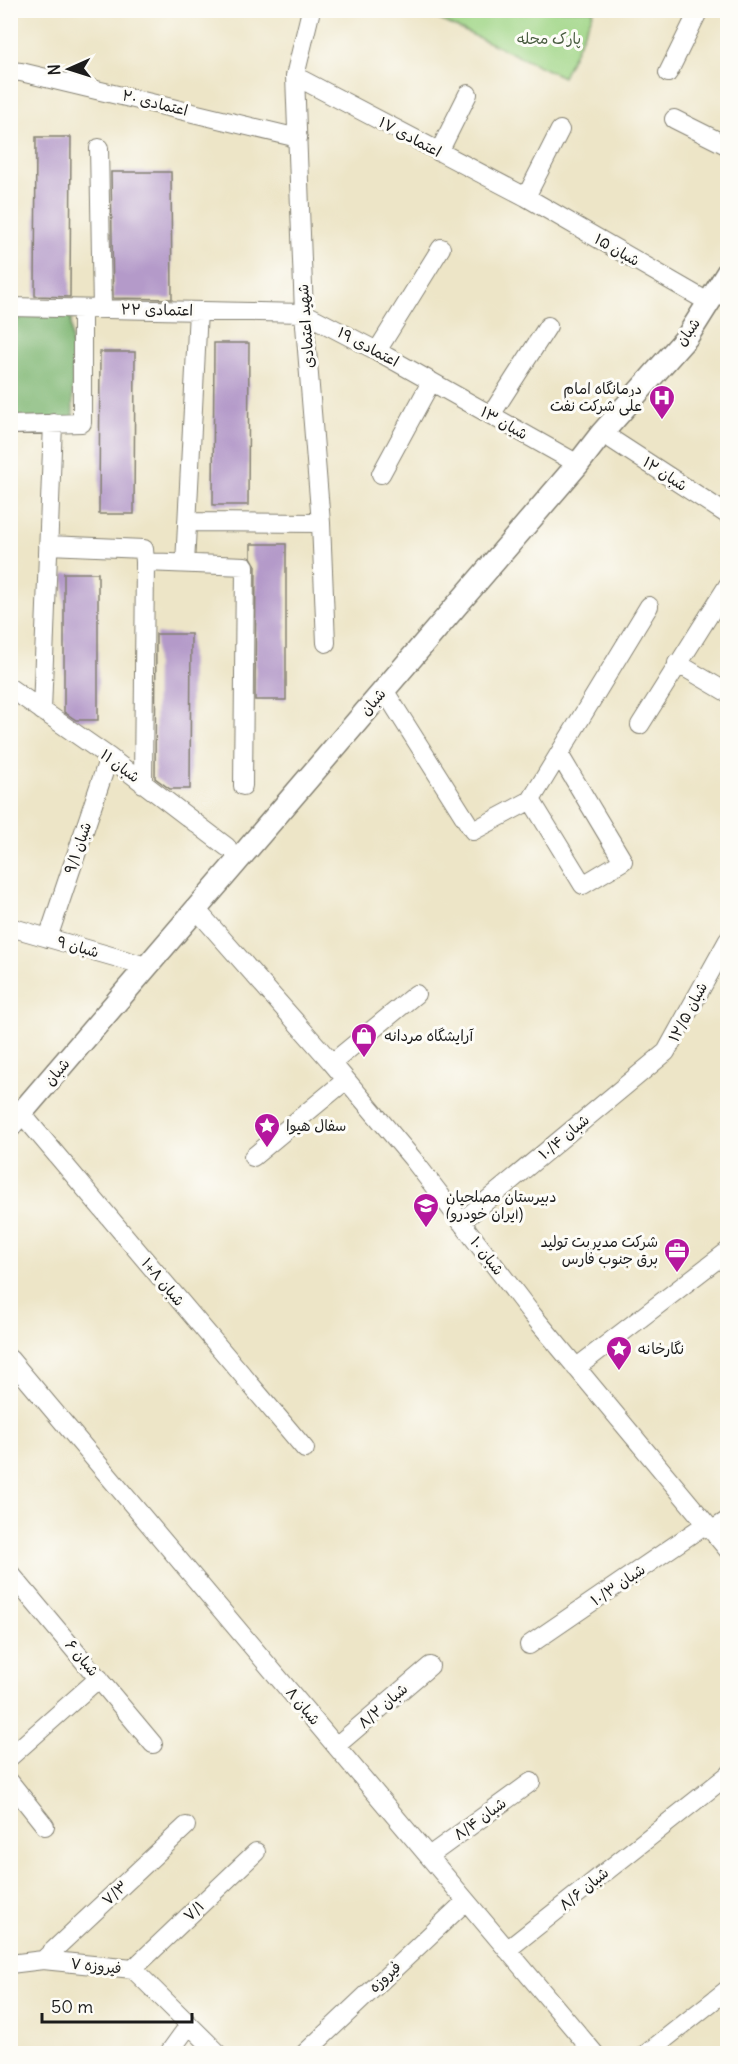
<svg xmlns="http://www.w3.org/2000/svg" width="738" height="2064" viewBox="0 0 738 2064" font-family="Delius,'Playpen Sans Arabic',sans-serif">
<style>
.green{fill:#a0d687;stroke:#5e7952;stroke-width:1.5}
.forest{fill:#80b774;stroke:#4e6a48;stroke-width:1.5}
.building{fill:#b49ac9}
.lines{fill:none;stroke-linecap:round;stroke-linejoin:round}
.minor-casing{stroke:#848072;stroke-width:20}
.tertiary-casing{stroke:#848072;stroke-width:25}
.minor{stroke:#fff;stroke-width:18}
.tertiary{stroke:#fff;stroke-width:22}
.labels{text-anchor:middle;stroke-width:6;stroke-linejoin:round;paint-order:stroke}
.park-label{font-size:15px;fill:#4a5d41;stroke:#fdfcf7}
.street-label{font-size:15px;fill:#1c1c1c;stroke:#fdfcf7}
.poi-label{font-size:15px;fill:#1c1c1c;stroke:#fdfcf7;text-anchor:start}
</style>
<rect width="100%" height="100%" fill="#fdfcf7"/>
<filter id="ink" filterUnits="userSpaceOnUse"><feTurbulence type="fractalNoise" baseFrequency=".0167" numOctaves="2"/><feDisplacementMap in="SourceGraphic" scale="12" xChannelSelector="R" yChannelSelector="G"/><feConvolveMatrix kernelMatrix="1 2 1 2 8 2 1 2 1" color-interpolation-filters="sRGB"/></filter>
<filter id="wash" filterUnits="userSpaceOnUse"><feTurbulence type="fractalNoise" baseFrequency=".008" numOctaves="4" result="noise"/><feDisplacementMap in="SourceGraphic" scale="24" xChannelSelector="R" yChannelSelector="G"/><feGaussianBlur stdDeviation="1.35" result="paint"/><feColorMatrix in="noise" values="0 0 0 0 0 0 0 0 0 0 0 0 0 0 0 0 0 1.4 0 .05"/><feComposite in="paint" operator="in"/></filter>
<g filter="url(#wash)">
<rect width="100%" height="100%" fill="#ede5c7"/>
<path class="green" d="M421 11 594 10V11L563 77Z"/>
<path class="forest" d="M71 313 73 419 11 420 10 314Z"/>
<g id="blocks">
<path class="building" d="M36 137H71L70 297 35 296Z
M111 172H171L172 299 113 298Z
M214 343H249L248 505H213Z
M100 352H135L134 514H99Z
M251 544H286V700H255L256 566 251 557Z
M64 573H98V720H76L64 712Z
M156 634H191L190 789H170L155 778Z"/>
</g>
</g>
<g filter="url(#ink)">
<use href="#blocks" fill-opacity="0" stroke="#848072" stroke-width="1.5"/>
<g class="lines">
<defs>
<path id="minor" d="M311 10 295 76 304 313 321 523 326 643
M10 71 21 72 298 138
M668 73 699 10
M295 76 526 197 708 302
M674 119 728 146
M99 148 102 309
M439 152 468 94
M526 197 560 130
M10 307 304 313 377 351 578 464
M377 351 441 248
M491 415 548 326
M10 425 82 423V309
M602 433 728 515
M381 474 431 382
M187 522 321 523
M48 545 144 549 145 562
M185 564 198 311
M677 663 728 693
M10 688 109 757 227 847
M384 690 473 831 531 800 649 606
M42 711 53 423
M640 725 728 585
M143 784 145 562 245 566 243 786
M531 800 583 885 623 861 559 754
M196 909 332 1063 412 1158 531 1313 728 1550
M10 927 146 966
M48 938 109 757
M332 1063 416 994
M22 1114 305 1449
M253 1157 346 1080
M461 1222 666 1052 728 940
M10 1359 595 2054
M576 1368 728 1251
M711 1531 728 1520
M10 1573 153 1744
M529 1645 706 1524
M336 1746 430 1666
M10 1757 99 1678
M10 1782 45 1826
M429 1856 531 1782
M507 1950 728 1775
M43 1960 186 1826
M10 1964 43 1960 133 1969 219 2054
M133 1969 256 1852
M168 2054 189 2025
M304 2054 466 1901
M646 2054 728 1989"/>
<path id="tertiary" d="M10 1126 578 464 602 433 687 337 728 272"/>
</defs>
<use href="#minor" class="minor-casing"/>
<use href="#tertiary" class="tertiary-casing"/>
<use href="#minor" class="minor"/>
<use href="#tertiary" class="tertiary"/>
</g>
</g>
<defs>
<symbol id="hospital-pin" viewBox="-11 -11 22 30"><path d="M0 17L-7.5 6A9.5 9.5 0 1 1 7.5 6Z" fill="#b5179e" stroke="#fdfcf7"/><path d="M-5-5h3v3.5h4V-5h3V5h-3V1.5h-4V5h-3Z" fill="#fff"/></symbol>
<symbol id="shop-pin" viewBox="-11 -11 22 30"><path d="M0 17L-7.5 6A9.5 9.5 0 1 1 7.5 6Z" fill="#b5179e" stroke="#fdfcf7"/><path d="M-5-2.5h2.3a2.7 3.5 0 0 1 5.4 0H5L5.5 6h-11ZM-1.5-2.5h3a1.5 2.3 0 0 0-3 0Z" fill="#fff"/></symbol>
<symbol id="sight-pin" viewBox="-11 -11 22 30"><path d="M0 17L-7.5 6A9.5 9.5 0 1 1 7.5 6Z" fill="#b5179e" stroke="#fdfcf7"/><path d="M0-6L1.8-2.2L6-1.7L2.9 1.2L3.7 5.4L0 3.3L-3.7 5.4L-2.9 1.2L-6-1.7L-1.8-2.2Z" fill="#fff"/></symbol>
<symbol id="school-pin" viewBox="-11 -11 22 30"><path d="M0 17L-7.5 6A9.5 9.5 0 1 1 7.5 6Z" fill="#b5179e" stroke="#fdfcf7"/><path d="M0-5L7-2L0 1L-7-2ZM-4 1L0 2.5L4 1V4Q0 6-4 4Z" fill="#fff"/></symbol>
<symbol id="office-pin" viewBox="-11 -11 22 30"><path d="M0 17L-7.5 6A9.5 9.5 0 1 1 7.5 6Z" fill="#b5179e" stroke="#fdfcf7"/><path d="M-6-3h4V-5.5h4V-3h4V5H-6ZM-1-4.5V-3h2v-1.5ZM-6 0V1H6V0Z" fill="#fff"/></symbol>
</defs>
<g fill-rule="evenodd">
<use href="#hospital-pin" x="647" y="383" width="30" height="40"/>
<use href="#shop-pin" x="349" y="1021" width="30" height="40"/>
<use href="#sight-pin" x="252" y="1111" width="30" height="40"/>
<use href="#school-pin" x="411" y="1191" width="30" height="40"/>
<use href="#office-pin" x="662" y="1236" width="30" height="40"/>
<use href="#sight-pin" x="604" y="1334" width="30" height="40"/>
</g>
<g class="labels">
<g class="park-label">
<text x="549" y="44">پارک محله</text>
</g>
<g class="street-label">
<text transform="translate(155 103) rotate(14)" y="5">۲۰ اعتمادی</text>
<text transform="translate(410 137) rotate(28)" y="5">۱۷ اعتمادی</text>
<text transform="translate(617 250) rotate(30)" y="5">۱۵ شبان</text>
<text transform="translate(157 310) rotate(1)" y="5">۲۲ اعتمادی</text>
<text transform="translate(306 326) rotate(-94)" y="5">شهید اعتمادی</text>
<text transform="translate(688 332) rotate(-54)" y="5">شبان</text>
<text transform="translate(368 347) rotate(28)" y="5">۱۹ اعتمادی</text>
<text transform="translate(504 423) rotate(29)" y="5">۱۳ شبان</text>
<text transform="translate(665 474) rotate(33)" y="5">۱۲ شبان</text>
<text transform="translate(373 702) rotate(-49)" y="5">شبان</text>
<text transform="translate(120 766) rotate(37)" y="5">۱۱ شبان</text>
<text transform="translate(78 848) rotate(-71)" y="5">۹/۱ شبان</text>
<text transform="translate(78 947) rotate(16)" y="5">۹ شبان</text>
<text transform="translate(688 1012) rotate(-62)" y="5">۱۲/۵ شبان</text>
<text transform="translate(57 1072) rotate(-50)" y="5">شبان</text>
<text transform="translate(564 1137) rotate(-40)" y="5">۱۰/۴ شبان</text>
<text transform="translate(487 1256) rotate(52)" y="5">۱۰ شبان</text>
<text transform="translate(163 1282) rotate(50)" y="5">۱+۸ شبان</text>
<text transform="translate(618 1585) rotate(-34)" y="5">۱۰/۳ شبان</text>
<text transform="translate(82 1658) rotate(50)" y="5">۶ شبان</text>
<text transform="translate(303 1706) rotate(50)" y="5">۸ شبان</text>
<text transform="translate(383 1706) rotate(-41)" y="5">۸/۲ شبان</text>
<text transform="translate(480 1819) rotate(-36)" y="5">۸/۴ شبان</text>
<text transform="translate(584 1889) rotate(-39)" y="5">۸/۶ شبان</text>
<text transform="translate(115 1893) rotate(-43)" y="5">۷/۳</text>
<text transform="translate(194 1911) rotate(-43)" y="5">۷/۱</text>
<text transform="translate(96 1966) rotate(6)" y="5">۷ فیروزه</text>
<text transform="translate(385 1977) rotate(-43)" y="5">فیروزه</text>
</g>
<g class="poi-label">
<text x="642" y="394" text-anchor="end">درمانگاه امام<tspan x="642" dy="17">علی شرکت نفت</tspan></text>
<text x="384" y="1041">آرایشگاه مردانه</text>
<text x="286" y="1131">سفال هیوا</text>
<text x="446" y="1202">دبیرستان مصلحیان<tspan x="446" dy="17">(ایران خودرو)</tspan></text>
<text x="658" y="1247" text-anchor="end">شرکت مدیریت تولید<tspan x="658" dy="17">برق جنوب فارس</tspan></text>
<text x="638" y="1354">نگارخانه</text>
</g>
</g>
<rect width="738" height="2064" fill="none" stroke="#fdfcf7" stroke-width="36"/>
<g transform="translate(69 69) rotate(267)" stroke="#fdfcf7" stroke-width="4.5" paint-order="stroke">
<path d="M0-4.5L10 22L0 15L-10 22Z" fill="#1c1c1c"/>
<text y="-9" font-size="16" font-weight="bold" text-anchor="middle" fill="#1c1c1c">N</text>
</g>
<path d="M42 2013v9h150v-9" fill="none" stroke="#1c1c1c" stroke-width="3"/>
<text x="51" y="2013" font-size="18" fill="#1c1c1c" stroke="#fdfcf7" stroke-width="4.5" paint-order="stroke">50 m</text>
</svg>
